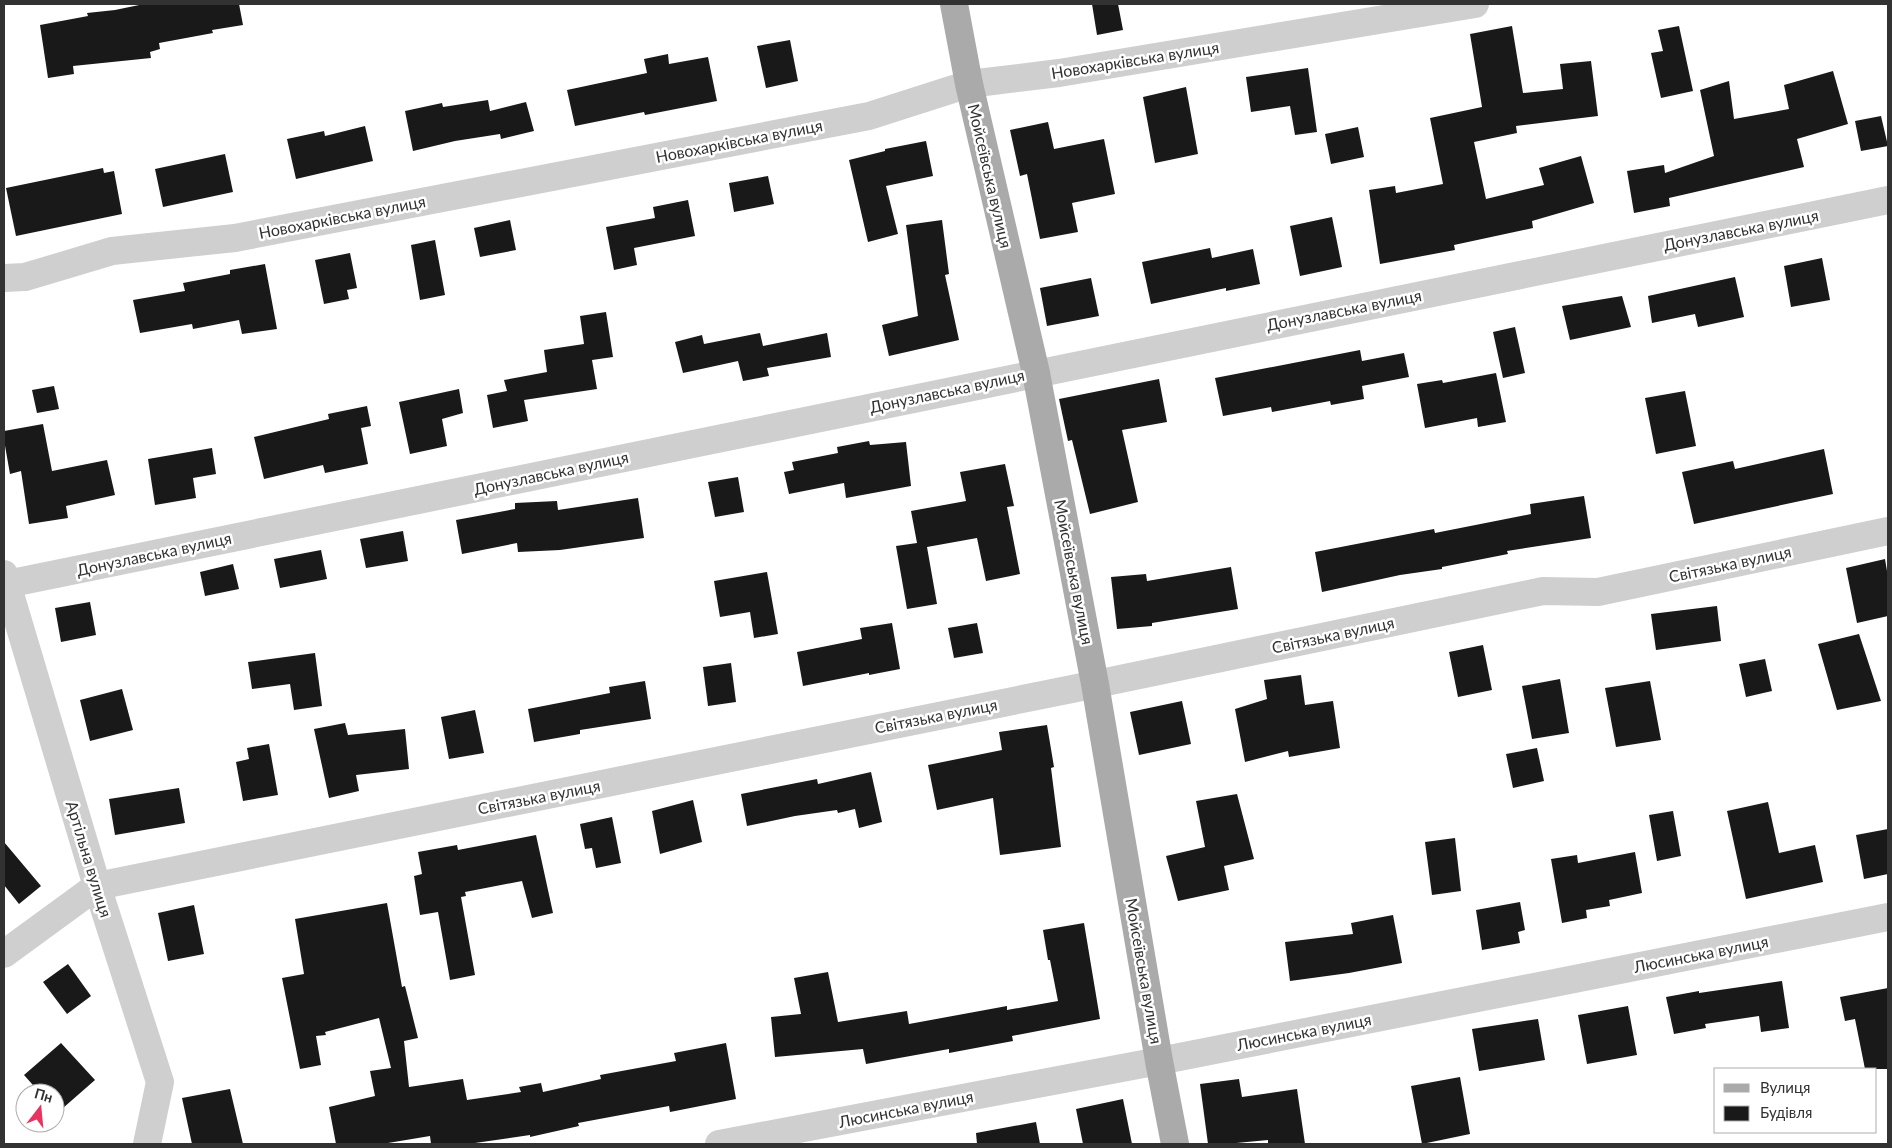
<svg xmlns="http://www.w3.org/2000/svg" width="1892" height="1148" viewBox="0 0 1892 1148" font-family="Lato,sans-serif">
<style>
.building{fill:#191919}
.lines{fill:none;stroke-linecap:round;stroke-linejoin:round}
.street{stroke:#cfcfcf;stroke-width:28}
.primary{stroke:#aaa;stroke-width:28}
.labels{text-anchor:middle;stroke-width:5;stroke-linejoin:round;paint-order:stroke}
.street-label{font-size:16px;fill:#323232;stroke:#fff}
</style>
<rect width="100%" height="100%" fill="#fff"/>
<path class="building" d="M144 4H239L243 25 212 30 213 33 159 43 160 49 150 52 151 58 73 66 74 74 48 78 40 25 88 16 87 13 115 10Z
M1092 4H1118L1123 30 1097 35Z
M1512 26 1523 93 1563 89 1560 64 1591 61 1598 116 1516 126 1517 133 1474 142 1486 199 1544 185 1539 168 1581 156 1594 203 1532 221 1533 228 1454 245 1455 250 1380 264 1369 190 1395 186 1396 193 1443 184 1430 118 1482 107 1470 34Z
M1679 26 1693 91 1661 98 1651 53 1663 51 1658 30Z
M790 40 798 81 766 88 757 46Z
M668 54 669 64 708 57 717 101 645 115 644 112 575 126 567 90 647 73 644 59Z
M1308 68 1317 132 1295 135 1290 106 1251 112 1246 77Z
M1833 71 1848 124 1797 139 1804 167 1669 198 1670 206 1634 213 1627 171 1664 165 1665 173 1714 156 1700 90 1729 81 1734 119 1789 109 1784 85Z
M1186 87 1198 154 1155 163 1143 97Z
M488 100 490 111 526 102 534 131 501 139 500 134 455 141 413 151 405 111 442 103 443 107Z
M1881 116 1888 146 1861 151 1855 121Z
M1048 122 1054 149 1104 139 1115 194 1072 203 1078 232 1040 239 1027 174 1020 176 1010 130Z
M365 126 373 161 296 179 287 139 324 131 325 136Z
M1358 127 1364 157 1331 164 1325 134Z
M926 141 933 176 886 186 898 234 868 242 849 160 885 151V149Z
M225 154 233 192 163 207 155 169Z
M103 168 104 173 114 171 122 214 16 236 6 188Z
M768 176 774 204 734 212 729 183Z
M688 200 695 236 634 248 637 265 614 270 606 227 655 218 653 207Z
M1332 217 1342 267 1300 276 1290 226Z
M510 220 516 250 480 257 474 228Z
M942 220 949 274 945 275 959 340 889 356 882 325 918 316 906 225Z
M435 240 445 295 420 300 411 245Z
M1210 248 1212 258 1253 249 1260 284 1226 291V288L1151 304 1142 262Z
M350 253 357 288 347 290 349 299 324 304 315 260Z
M1822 258 1830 300 1791 307 1784 266Z
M265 264 277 329 242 334 239 320 193 329 192 324 140 333 133 300 185 291 183 283 230 274V270Z
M1735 277 1744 317 1698 327 1695 314 1652 323 1648 296Z
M1091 278 1099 316 1047 326 1040 288Z
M1622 296 1631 327 1570 340 1562 306Z
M606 312 613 357 592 360 597 389 524 400 528 421 493 428 487 395 507 391 504 380 547 372 544 350 584 344 580 316Z
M1515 327 1525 373 1503 378 1493 332Z
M760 333 763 346 827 333 831 357 767 368 769 376 743 381 738 361 683 373 675 342 702 335 704 344Z
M1360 350 1362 361 1404 353 1409 377 1362 386 1364 399 1331 405 1330 401 1272 412 1271 407 1223 416 1215 378Z
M1496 373 1506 422 1478 427 1477 418 1425 428 1417 384 1442 380 1443 383Z
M1159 379 1167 422 1122 430 1138 502 1090 514 1072 440 1068 441 1059 399Z
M54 386 59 409 37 413 32 390Z
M459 389 463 413 442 419 447 446 410 454 399 402Z
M1685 391 1696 446 1656 454 1645 398Z
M367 406 371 426 361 428 368 464 325 473 323 465 264 479 254 437 329 419 328 414Z
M43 424 52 471 107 460 115 495 66 506 68 518 29 524 21 471 10 474 4 440V431Z
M869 441 870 445 906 442 911 486 846 498 844 483 789 494 784 472 794 470 792 462 838 453 837 447Z
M212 448 216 474 193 478 196 498 155 505 148 459Z
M1824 449 1833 494 1694 524 1682 472 1733 461 1735 469Z
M1005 464 1014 506 1007 507 1020 574 986 581 977 538 927 547 937 604 907 609 896 546 917 543 911 511 966 501 960 472Z
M738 477 744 512 715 517 708 482Z
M1584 496 1591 538 1507 551 1508 554 1442 567V569L1400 575 1322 592 1315 552 1434 529 1435 533 1531 514 1530 504Z
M638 498 644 538 560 550 518 552 517 543 462 554 456 520 515 509V503L557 501 558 510Z
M403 531 408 561 366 568 360 539Z
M321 550 327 579 280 588 274 559Z
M1885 559 1888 577V616L1857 623 1846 568Z
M233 564 239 589 205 596 200 572Z
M1231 567 1238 609 1152 623V626L1117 629 1111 577 1146 574 1147 581Z
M767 572 778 634 754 638 750 612 720 617 714 581Z
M90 602 96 635 61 642 55 608Z
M1717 606 1721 641 1656 650 1651 614Z
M892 623 900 669 869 675V673L803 686 797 652 862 639 860 628Z
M977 623 983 653 954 658 948 628Z
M1859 634 1881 701 1837 710 1818 644Z
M1483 645 1492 690 1458 697 1449 652Z
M315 653 322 706 294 710 290 684 252 689 248 662Z
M1765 659 1772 691 1746 697 1739 664Z
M731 663 736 702 708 706 703 667Z
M1301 675 1305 705 1333 701 1340 748 1289 757 1288 751 1245 762 1235 709 1267 699 1264 680Z
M1560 679 1569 733 1532 739 1522 686Z
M645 681 651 719 580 730V734L534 742 528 709 610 693 609 687Z
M1650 681 1661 740 1616 747 1605 688Z
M122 689 133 730 90 741 80 700Z
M1182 701 1191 744 1139 755 1130 712Z
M475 710 484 753 449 759 441 717Z
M345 723 348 735 405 729 409 769 356 775 359 791 329 798 314 729Z
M1047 725 1054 767 1051 768 1061 847 1000 855 993 798 937 810 928 765 1002 750 999 732Z
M269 744 278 795 243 801 236 762 249 759 247 748Z
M1537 748 1544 781 1513 788 1506 754Z
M871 772 882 822 859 828 855 809 838 813 837 810 795 816 747 826 741 794 817 779 818 784Z
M179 788 185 823 115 835 109 799Z
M1237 794 1254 859 1224 866 1229 890 1178 901 1166 856 1205 847 1196 801Z
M693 800 702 842 660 854 652 811Z
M1768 802 1779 853 1815 845 1823 882 1746 899 1727 811Z
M1673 811 1681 856 1657 861 1649 815Z
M612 817 621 863 596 868 592 848 585 849 580 824Z
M1888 829V874L1864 879 1856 835Z
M536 835 553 913 532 918 522 881 465 892 466 896 461 897 475 975 450 980 438 912 420 915 414 876 422 874 418 852 457 845 458 850Z
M1455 838 1461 891 1432 895 1425 842Z
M4 842 41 886 19 904 4 885Z
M1635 852 1642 893 1609 900 1610 906 1586 910 1587 918 1562 923 1551 859 1577 855 1578 863Z
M1520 902 1525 930 1518 932 1520 943 1482 950 1476 910Z
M387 903 402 987 405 986 418 1038 404 1041 409 1087 463 1079 467 1100 521 1092 519 1087 541 1083 543 1092 601 1079 600 1075 676 1061 674 1053 726 1043 736 1099 670 1112 669 1106 578 1123 579 1126 530 1137V1135L468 1144H431L430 1136 382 1144H336L329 1107 375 1096 370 1071 391 1068 379 1018 325 1032 326 1035 316 1036 321 1065 300 1069 282 978 304 974 295 919Z
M194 905 204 954 168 961 158 913Z
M1393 915 1402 963 1349 973 1290 981 1285 942 1353 934 1351 923Z
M1084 923 1100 1019 1012 1036 1013 1041 949 1053V1049L866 1064 863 1049 775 1057 771 1017 801 1014 794 978 828 972 838 1022 907 1011 909 1024 1007 1006V1010L1058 1001 1050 960H1048L1043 930Z
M68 964 91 996 67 1014 43 982Z
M1782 981 1789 1028 1761 1032 1759 1016 1705 1024 1706 1028 1674 1034 1666 997 1699 991V993Z
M1888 988V1069H1865L1855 1019 1845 1021 1840 997Z
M1628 1006 1637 1055 1587 1064 1578 1015Z
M1538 1019 1545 1060 1479 1071 1472 1029Z
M61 1043 95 1080 55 1115V1093H40L24 1075Z
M1460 1077 1470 1134 1422 1144 1411 1086Z
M1239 1079 1242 1097 1297 1089 1305 1144H1268V1140L1226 1144H1208L1200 1084Z
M230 1089 243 1144H192L182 1098Z
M1123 1099 1132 1144H1083L1076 1109Z
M1036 1122 1040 1144H977L976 1133Z"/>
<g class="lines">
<path class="street" d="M4 278 25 277 112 251 235 238 869 116 969 84 1059 73 1475 4
M4 574 97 886 160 1082 147 1144
M7 584 1888 200
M4 954 97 886 1077 688 1543 591 1598 592 1888 531
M719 1144 1159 1061 1888 917"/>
<path class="primary" d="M954 4 969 84 1036 373 1095 684 1159 1061 1175 1144"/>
</g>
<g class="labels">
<g class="street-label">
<text transform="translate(1135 60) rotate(-9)" y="6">Новохарківська вулиця</text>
<text transform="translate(739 141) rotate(-11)" y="6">Новохарківська вулиця</text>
<text transform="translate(990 176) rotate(77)" y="6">Мойсеївська вулиця</text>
<text transform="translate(342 217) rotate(-11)" y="6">Новохарківська вулиця</text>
<text transform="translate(1741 230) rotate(-11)" y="6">Донузлавська вулиця</text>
<text transform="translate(1344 310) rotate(-11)" y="6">Донузлавська вулиця</text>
<text transform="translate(947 391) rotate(-12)" y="6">Донузлавська вулиця</text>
<text transform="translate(551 473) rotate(-12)" y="6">Донузлавська вулиця</text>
<text transform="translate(154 554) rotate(-12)" y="6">Донузлавська вулиця</text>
<text transform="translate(1730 564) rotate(-12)" y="6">Світязька вулиця</text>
<text transform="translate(1074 572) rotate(79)" y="6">Мойсеївська вулиця</text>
<text transform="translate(1333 635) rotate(-12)" y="6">Світязька вулиця</text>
<text transform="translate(936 716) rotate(-11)" y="6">Світязька вулиця</text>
<text transform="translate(539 797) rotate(-11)" y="6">Світязька вулиця</text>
<text transform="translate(89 859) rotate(73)" y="6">Артільна вулиця</text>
<text transform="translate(1701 954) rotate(-11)" y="6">Люсинська вулиця</text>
<text transform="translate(1144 971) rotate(80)" y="6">Мойсеївська вулиця</text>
<text transform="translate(1304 1032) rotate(-11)" y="6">Люсинська вулиця</text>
<text transform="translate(906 1109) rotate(-11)" y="6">Люсинська вулиця</text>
</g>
</g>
<rect width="1892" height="1148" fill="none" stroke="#323232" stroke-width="10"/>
<rect x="1714" y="1068" width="162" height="65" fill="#ffffff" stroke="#adadad"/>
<rect x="1724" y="1084" width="25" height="8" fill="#aaaaaa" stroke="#adadad"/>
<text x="1760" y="1093" font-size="15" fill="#323232">Вулиця</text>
<rect x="1724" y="1106" width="25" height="15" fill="#191919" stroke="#adadad"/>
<text x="1760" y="1118" font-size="15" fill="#323232">Будівля</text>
<g transform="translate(40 1108) rotate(16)"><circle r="24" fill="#ffffff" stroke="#adadad"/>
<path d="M0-4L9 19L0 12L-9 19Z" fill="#e8355f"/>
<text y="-8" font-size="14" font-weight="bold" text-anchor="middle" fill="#323232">Пн</text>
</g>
</svg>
